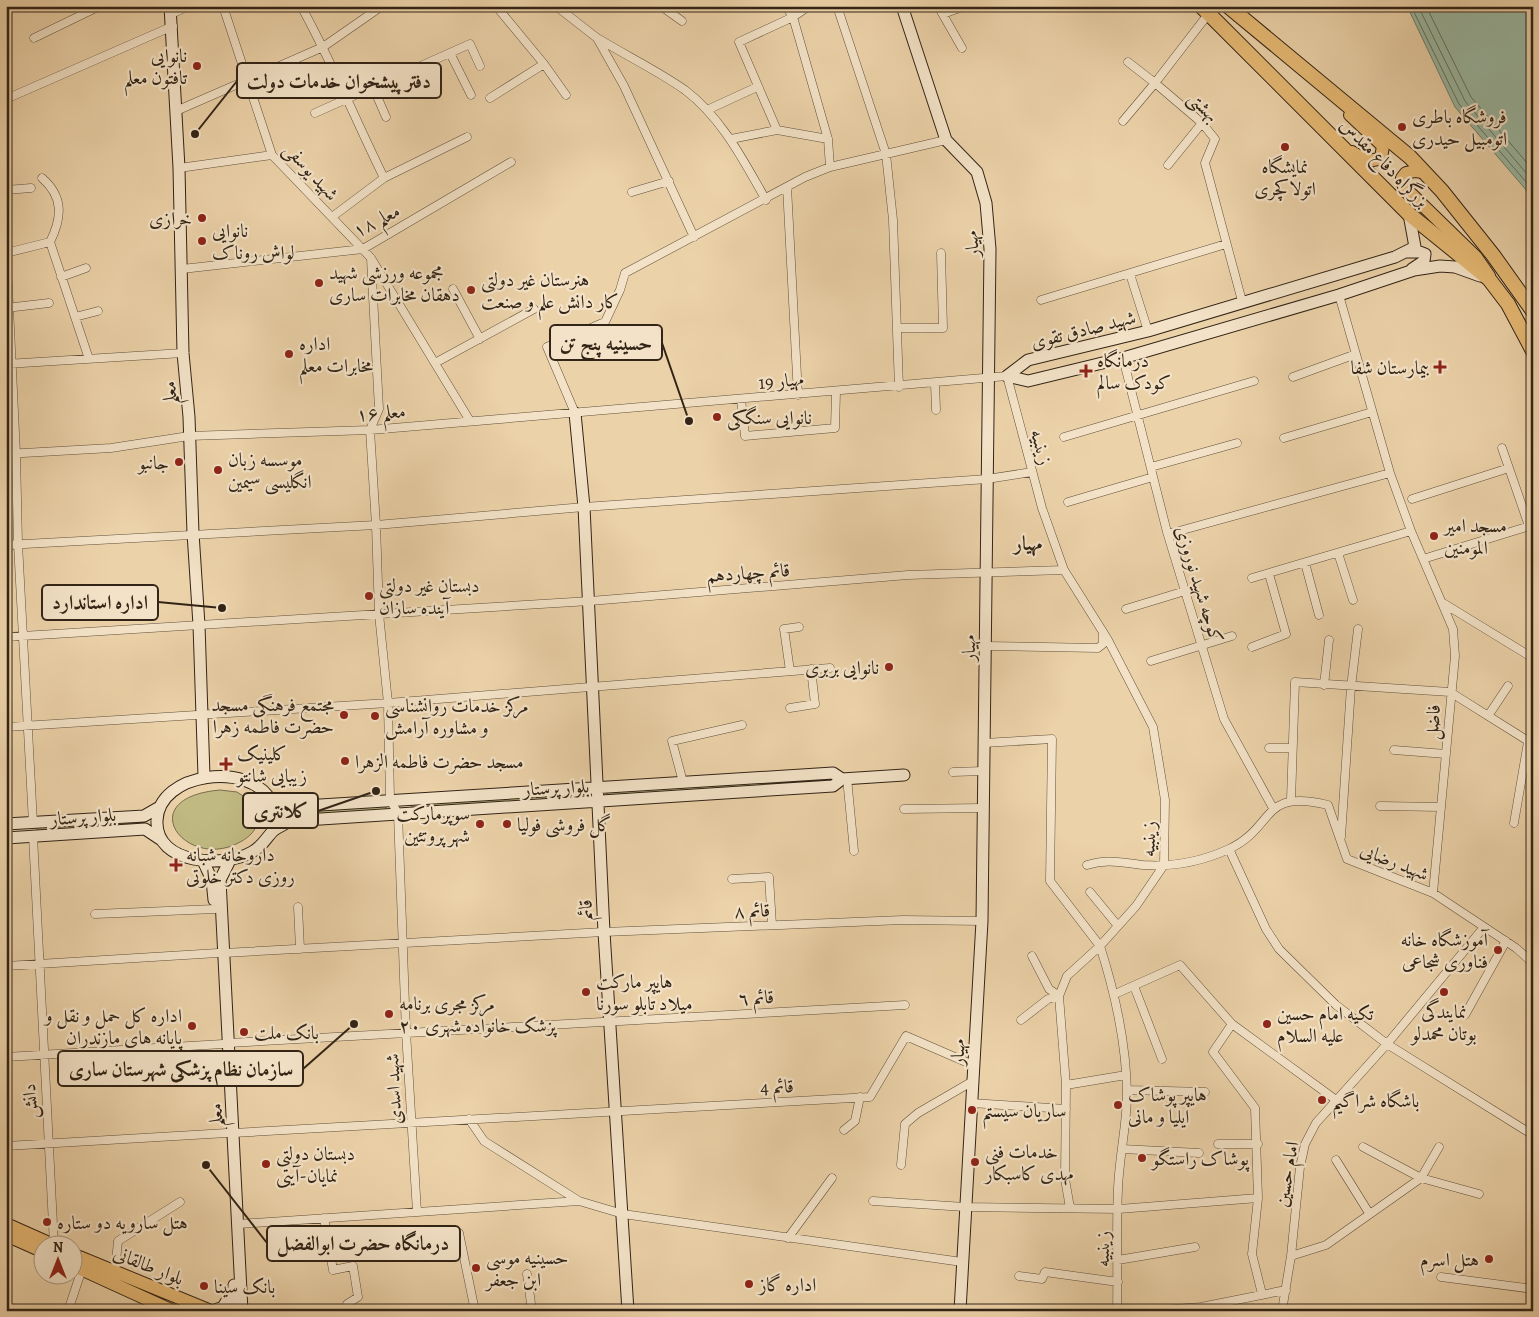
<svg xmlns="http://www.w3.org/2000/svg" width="1539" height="1317" viewBox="0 0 1539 1317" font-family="Alegreya,Amiri,serif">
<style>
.green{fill:#c0b982;stroke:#796e4c}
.water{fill:#9ab8a3;stroke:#707d6b}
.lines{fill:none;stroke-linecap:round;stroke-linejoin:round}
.shore{stroke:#666e5c;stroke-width:1}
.street-casing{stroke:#60503b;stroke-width:9}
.secondary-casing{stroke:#322416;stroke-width:13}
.primary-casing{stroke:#322416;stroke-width:14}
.highway-casing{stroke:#322416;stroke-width:16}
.street{stroke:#f3e2c7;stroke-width:8}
.secondary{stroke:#f3e2c7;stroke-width:11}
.primary{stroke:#e6b974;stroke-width:12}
.highway{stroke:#e6b974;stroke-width:14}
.poi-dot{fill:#8f2418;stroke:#f3e2c7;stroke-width:2}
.labels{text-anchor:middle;stroke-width:4.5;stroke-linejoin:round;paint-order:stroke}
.poi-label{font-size:19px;fill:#322416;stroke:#f3e2c7;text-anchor:start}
.street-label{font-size:19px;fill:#322416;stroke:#f3e2c7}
.neighbourhood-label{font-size:20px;font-weight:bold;fill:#322416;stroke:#f3e2c7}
.leader{fill:none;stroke:#322416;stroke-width:2}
.callout-dot{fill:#322416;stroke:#f3e2c7;stroke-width:2}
.callout{fill:#f3e2c7;stroke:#322416;stroke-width:2}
.callout-label{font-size:20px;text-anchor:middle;font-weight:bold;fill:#322416}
</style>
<rect width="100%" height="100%" fill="#ecd2a9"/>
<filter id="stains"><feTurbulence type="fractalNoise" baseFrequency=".004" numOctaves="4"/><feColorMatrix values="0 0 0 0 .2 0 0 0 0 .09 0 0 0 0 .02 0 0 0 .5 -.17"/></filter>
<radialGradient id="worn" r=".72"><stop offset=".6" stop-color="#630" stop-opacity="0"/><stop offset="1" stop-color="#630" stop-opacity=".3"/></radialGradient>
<path class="green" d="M827 777 829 782 607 797V790Z
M220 790 237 792 257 805C260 822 257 832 242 841 187 874 129 798 220 790Z
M585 792V800L412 809 411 803Z
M386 805V811L289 817V810Z
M143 820 142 826 37 831V827Z"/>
<path class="water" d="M1407 6H1533V198L1455 107Z"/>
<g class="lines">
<path class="shore" d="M1411 6 1459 104 1533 190
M1418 6 1465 101 1533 181
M1426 6 1471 97 1533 170"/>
<defs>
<path id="street" d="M223 6 272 155 371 258 470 421
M301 6C332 62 356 121 384 178
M496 6 544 64 566 95
M556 6 597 38 624 86 694 237
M661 6 682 21
M786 6 793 17 828 139 830 167
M837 6 886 154 893 220 899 387
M938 6 962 48
M1209 13 1155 83 1202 123 1215 139 1205 163 1242 301
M171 14 189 6
M943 14 965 6
M34 38 100 6
M599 39C627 56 658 71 685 90 722 118 743 160 766 200
M450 53 471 95
M415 68 427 93
M373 87 386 117
M490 98 544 64
M6 99 173 26
M707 110 757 87
M176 111 323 47 382 6
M315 113 470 44 480 66
M1123 121 1155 83 1128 62
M777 130 739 42 793 17 809 6
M731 139 777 130 828 139
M1168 165 1202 123
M179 168 272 155
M42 178C64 197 62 218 50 242
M787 187 798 395
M6 190 31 188
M632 192 669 181
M332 217 384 178 467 137
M50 242 89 359
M6 245 16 454 18 544 33 823
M6 253 50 242
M371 258 379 409 370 430 376 525 379 614 388 703 390 799 398 814 406 1032 417 1212
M182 269 363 249 511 162
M1130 274 1148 331
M61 277 86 268
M453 289 480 339
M1339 295 1390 473 1411 531 1453 629 1455 656 1433 893
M1041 300 1226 244
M6 308 49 303
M75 317 98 311
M897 328H943L941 253
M1123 358 1167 532 1224 719 1273 808
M435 363 534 309
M6 364 183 353
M1293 377 1356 354
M935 384 936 410
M741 399 745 436 835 428 836 392
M575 413 547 347 605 322 620 290 625 273 805 177 830 167 946 140
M1064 437 1254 381
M1284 438 1372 412
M1502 448 1529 526
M6 454 111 448 189 436 370 430 1007 376 1042 508 1064 570 1108 640 1153 727 1165 800 1164 865 1136 906 1100 946C1116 996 1127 1045 1127 1098 1126 1129 1119 1159 1118 1189 1116 1229 1118 1270 1117 1311
M1151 467 1237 443
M1412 499 1509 468
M1068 502 1153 477
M1168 534 1390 473
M6 545 376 525 584 507 987 479 1032 472
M1338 553 1353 600
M1423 559 1533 525
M1305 563 1319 615
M1252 578 1411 531
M1443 603 1528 655
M1126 609 1185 591
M6 637 590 601 908 575 1064 570
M985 646 1098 648 1103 644V633
M1252 647 1286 634 1269 574
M1151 661 1232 636
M790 671 784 629 799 627
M1324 685 1329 640
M790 708 815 704 811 669
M1488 716 1508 686
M6 727 388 703 830 668
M984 743 1052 739 1050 881 1100 946 1067 976 1059 996 1066 1085 1065 1179 1070 1208
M1269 748H1292
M1394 750 1446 754
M953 772 984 771
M847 778 854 851
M683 782 672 741 742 725
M1291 800 1295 682 1450 692 1533 744
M1380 806 1441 807
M904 809 983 808
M1514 823 1528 742
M33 836 54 1244
M1341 837 1351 687 1358 629
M1229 849 1266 929 1279 949 1336 1005 1387 1044 1533 1135
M1087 865C1109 858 1122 863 1143 865 1172 867 1203 861 1229 849 1276 827 1260 788 1328 805L1347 859 1433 893 1516 948 1533 963
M732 879 769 877 772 925
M1090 892 1118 926
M298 907 300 949
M95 914 215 909
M224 953 604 932 903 920 982 921
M1032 956 1049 989 1059 996
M6 966 218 953
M1134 986 1162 1059
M1115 994 1180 965 1232 1024 1336 1100
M1465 1015 1506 941
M1021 1020 1048 999 1059 996
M1232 1024 1213 1052 1255 1108 1258 1198 1252 1254 1262 1294
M229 1043 905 1005
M6 1057 223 1044
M1066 1085 1126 1075
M1127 1090 1205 1092
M971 1103 1066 1109
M469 1119 484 1141 579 1201
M844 1130 855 1121 860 1097
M233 1133 870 1097 906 1036 973 1065
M1218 1144H1258
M6 1146 227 1133
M1363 1147 1421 1178 1479 1194
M1122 1149 1199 1153
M1336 1160 1369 1213
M901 1165 905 1124 918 1113 973 1081
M873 1201 965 1207 1119 1209 1258 1198
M324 1218 333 1270 353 1266 358 1297 347 1304 346 1311
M239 1224 579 1201 623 1214 962 1262
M436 1236 459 1233 475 1311
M788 1238 832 1178
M1291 1256 1326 1245 1421 1178 1439 1147
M1118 1260 1195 1247
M115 1271 118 1241 180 1202
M527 1274 532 1311
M1019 1276 1042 1279 1045 1272 1118 1282
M1441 1277 1533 1289
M68 1311 82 1269
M1150 1311 1201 1307 1286 1290
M1282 1311 1291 1256 1300 1167 1305 1144 1316 1123 1387 1044 1484 927"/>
<path id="secondary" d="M170 6 179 168 183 353 189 417 193 533 199 625 204 776
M902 6 946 140 977 172 986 203 990 249 982 921 960 1311
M1407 252H1420L1425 254 1424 261 1412 269
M1007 376 1028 381 1123 358 1339 295 1414 270 1440 266 1455 267 1480 276
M1007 376 1028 360 1148 331 1395 257 1415 247 1409 214
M575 413 584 507 604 932 628 1311
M271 801 288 807 833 773 842 779
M6 824 144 816 158 808
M273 831C274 821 276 810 271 801 250 761 158 772 157 821 155 865 225 868 252 852 262 847 266 838 273 831 278 827 285 824 290 821L833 786 842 779 904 775
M6 838 145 829 160 839
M230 860 220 880 242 1311
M203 861 212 880 214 900
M212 1311 223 1307 232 1292
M233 1311 234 1285"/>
<path id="primary" d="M1350 115 1383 146 1381 158C1368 163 1363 159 1352 152
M1423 172 1415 171 1406 173 1402 178 1404 187 1476 257 1489 276
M6 1224 51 1244
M6 1235 42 1251
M72 1254 211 1311
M72 1265 173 1311"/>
<path id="highway" d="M1201 6 1409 214 1489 279 1508 304 1533 351
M1228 6 1410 157 1442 191 1493 255 1533 311"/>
</defs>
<use href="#street" class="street-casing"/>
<use href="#secondary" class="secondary-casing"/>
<use href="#primary" class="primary-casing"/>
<use href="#highway" class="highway-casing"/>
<use href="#street" class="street"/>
<use href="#secondary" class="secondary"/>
<use href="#primary" class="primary"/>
<use href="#highway" class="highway"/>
</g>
<g class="poi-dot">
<circle cx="197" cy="66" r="5"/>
<circle cx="1402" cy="127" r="5"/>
<circle cx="1285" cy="147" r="5"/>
<circle cx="202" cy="218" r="5"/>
<circle cx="202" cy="241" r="5"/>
<circle cx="319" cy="283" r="5"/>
<circle cx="471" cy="290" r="5"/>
<circle cx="289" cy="354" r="5"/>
<path d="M1437.5 359.5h5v5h5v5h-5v5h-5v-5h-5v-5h5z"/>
<path d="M1083.5 363.5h5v5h5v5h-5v5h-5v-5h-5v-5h5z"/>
<circle cx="717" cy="417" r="5"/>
<circle cx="179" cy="462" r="5"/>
<circle cx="218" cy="470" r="5"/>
<circle cx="1434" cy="536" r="5"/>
<circle cx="369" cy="596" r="5"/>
<circle cx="889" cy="667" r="5"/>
<circle cx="344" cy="715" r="5"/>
<circle cx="375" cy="716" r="5"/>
<circle cx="345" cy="761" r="5"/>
<path d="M223.5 756.5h5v5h5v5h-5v5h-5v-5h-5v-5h5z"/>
<circle cx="480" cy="824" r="5"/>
<circle cx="507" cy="824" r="5"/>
<path d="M173.5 857.5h5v5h5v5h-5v5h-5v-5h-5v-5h5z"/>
<circle cx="1498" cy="950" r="5"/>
<circle cx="586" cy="992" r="5"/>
<circle cx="1444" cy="992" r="5"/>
<circle cx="389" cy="1014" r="5"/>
<circle cx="1267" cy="1024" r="5"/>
<circle cx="192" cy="1026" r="5"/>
<circle cx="244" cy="1032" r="5"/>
<circle cx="1322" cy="1100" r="5"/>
<circle cx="1118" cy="1105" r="5"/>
<circle cx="972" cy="1110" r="5"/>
<circle cx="1142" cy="1158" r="5"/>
<circle cx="975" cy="1162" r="5"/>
<circle cx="266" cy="1164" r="5"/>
<circle cx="47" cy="1222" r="5"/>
<circle cx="1489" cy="1259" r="5"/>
<circle cx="476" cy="1268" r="5"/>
<circle cx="749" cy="1284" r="5"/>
<circle cx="204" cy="1286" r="5"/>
</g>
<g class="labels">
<g class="poi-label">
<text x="187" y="62" text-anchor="end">نانوایی<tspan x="187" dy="22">تافتون معلم</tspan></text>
<text x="1412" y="123">فروشگاه باطری<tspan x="1412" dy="22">اتومبیل حیدری</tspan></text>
<text x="1285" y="173" text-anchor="middle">نمایشگاه<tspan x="1285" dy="22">اتولاکچری</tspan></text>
<text x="192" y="225" text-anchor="end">خرازی</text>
<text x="212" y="237">نانوایی<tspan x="212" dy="22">لواش روناک</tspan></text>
<text x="329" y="279">مجموعه ورزشی شهید<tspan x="329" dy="22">دهقان مخابرات ساری</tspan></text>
<text x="481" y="286">هنرستان غیر دولتی<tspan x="481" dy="22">کار دانش علم و صنعت</tspan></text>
<text x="299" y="350">اداره<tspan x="299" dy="22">مخابرات معلم</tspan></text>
<text x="1097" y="367">درمانگاه<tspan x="1097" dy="22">کودک سالم</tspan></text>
<text x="1429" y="374" text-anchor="end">بیمارستان شفا</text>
<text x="727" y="424">نانوایی سنگکی</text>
<text x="228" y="466">موسسه زبان<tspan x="228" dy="22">انگلیسی سیمین</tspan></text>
<text x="169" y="469" text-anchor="end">جانبو</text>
<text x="1444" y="532">مسجد امیر<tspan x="1444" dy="22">المومنین</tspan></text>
<text x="379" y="592">دبستان غیر دولتی<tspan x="379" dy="22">آینده سازان</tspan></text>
<text x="879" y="674" text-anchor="end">نانوایی بربری</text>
<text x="334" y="711" text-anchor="end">مجتمع فرهنگی مسجد<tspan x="334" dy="22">حضرت فاطمه زهرا</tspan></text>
<text x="385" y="712">مرکز خدمات روانشناسی<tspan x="385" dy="22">و مشاوره آرامش</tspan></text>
<text x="237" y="760">کلینیک<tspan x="237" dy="22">زیبایی شانتو</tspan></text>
<text x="355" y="768">مسجد حضرت فاطمه الزهرا</text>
<text x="470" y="820" text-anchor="end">سوپرمارکت<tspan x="470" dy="22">شهر پروتئین</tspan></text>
<text x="517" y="831">گل فروشی فولیا</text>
<text x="186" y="861">داروخانه شبانه<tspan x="186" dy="22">روزی دکتر خلوتی</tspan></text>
<text x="1488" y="946" text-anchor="end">آموزشگاه خانه<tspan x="1488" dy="22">فناوری شجاعی</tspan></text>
<text x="596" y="988">هایپر مارکت<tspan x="596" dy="22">میلاد تابلو سورنا</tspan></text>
<text x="399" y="1010">مرکز مجری برنامه<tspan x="399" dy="22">پزشک خانواده شهری ٢٠</tspan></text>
<text x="1444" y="1018" text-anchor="middle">نمایندگی<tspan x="1444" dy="22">بوتان محمدلو</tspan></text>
<text x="1277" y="1020">تکیه امام حسین<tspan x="1277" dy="22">علیه السلام</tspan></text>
<text x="182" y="1022" text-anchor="end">اداره کل حمل و نقل و<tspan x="182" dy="22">پایانه های مازندران</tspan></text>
<text x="254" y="1039">بانک ملت</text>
<text x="1128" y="1101">هایپر پوشاک<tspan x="1128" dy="22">ایلیا و مانی</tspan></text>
<text x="1332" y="1107">باشگاه شراگیم</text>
<text x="982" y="1117">ساریان سیستم</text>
<text x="985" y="1158">خدمات فنی<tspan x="985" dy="22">مهدی کاسبکار</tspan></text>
<text x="276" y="1160">دبستان دولتی<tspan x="276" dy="22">نمایان-آیتی</tspan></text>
<text x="1152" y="1165">پوشاک راستگو</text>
<text x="57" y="1229">هتل سارویه دو ستاره</text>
<text x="486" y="1264">حسینیه موسی<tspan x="486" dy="22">ابن جعفر</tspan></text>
<text x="1479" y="1266" text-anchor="end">هتل اسرم</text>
<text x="759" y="1291">اداره گاز</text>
<text x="214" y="1293">بانک سینا</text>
</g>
<g class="street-label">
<text transform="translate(1204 106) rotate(44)" y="7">بهشتی</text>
<text transform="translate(1385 162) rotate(45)" y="7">بزرگراه دفاع مقدس</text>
<text transform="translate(312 171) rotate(48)" y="7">شهید یوسفی</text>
<text transform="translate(376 220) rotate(-27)" y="7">معلم ۱۸</text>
<text transform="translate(971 244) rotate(-94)" y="7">مهیار</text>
<text transform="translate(1083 329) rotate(-14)" y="7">شهید صادق تقوی</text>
<text transform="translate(781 380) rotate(-5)" y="7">مهیار 19</text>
<text transform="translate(169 393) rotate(-95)" y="7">معلم</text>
<text transform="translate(381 412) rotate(-4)" y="7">معلم ۱۶</text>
<text transform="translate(1042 447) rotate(75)" y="7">زینبیه</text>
<text transform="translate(748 572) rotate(-4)" y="7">قائم چهاردهم</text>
<text transform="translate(1200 584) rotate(73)" y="7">کوچه شهید نوروزی</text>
<text transform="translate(968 648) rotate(-89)" y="7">مهیار</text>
<text transform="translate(1432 722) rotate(-86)" y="7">فاضل</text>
<text transform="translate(556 787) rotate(-3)" y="7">بلوار پرستار</text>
<text transform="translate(83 816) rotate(-4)" y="7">بلوار پرستار</text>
<text transform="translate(1148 839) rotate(-88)" y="7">زینبیه</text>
<text transform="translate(1395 861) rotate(22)" y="7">شهید رضایی</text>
<text transform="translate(585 910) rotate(-93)" y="7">قائم</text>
<text transform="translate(752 910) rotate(-2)" y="7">قائم ٨</text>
<text transform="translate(756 997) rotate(-3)" y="7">قائم ٦</text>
<text transform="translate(957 1052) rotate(-87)" y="7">مهیار</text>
<text transform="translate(777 1086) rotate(-3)" y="7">قائم 4</text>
<text transform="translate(393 1089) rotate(-93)" y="7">شهید اسدی</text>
<text transform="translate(29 1101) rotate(-93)" y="7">دانش</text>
<text transform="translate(215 1115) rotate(-93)" y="7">معلم</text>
<text transform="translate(1286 1174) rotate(-80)" y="7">امام حسین</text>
<text transform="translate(1102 1249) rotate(-89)" y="7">زینبیه</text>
<text transform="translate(149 1265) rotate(22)" y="7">بلوار طالقانی</text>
</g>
<g class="neighbourhood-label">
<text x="1028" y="550">مهیار</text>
</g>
</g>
<path class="leader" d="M195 134L237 81M689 421L662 343M222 608L158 602M376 791L318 811M354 1024L303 1069M206 1165L267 1243"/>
<g class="callout-dot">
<circle cx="195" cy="134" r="5"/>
<circle cx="689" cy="421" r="5"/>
<circle cx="222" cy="608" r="5"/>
<circle cx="376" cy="791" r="5"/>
<circle cx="354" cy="1024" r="5"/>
<circle cx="206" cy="1165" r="5"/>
</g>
<g class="callout">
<rect x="237" y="63" width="204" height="35" rx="5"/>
<rect x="550" y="325" width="112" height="35" rx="5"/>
<rect x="42" y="585" width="116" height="35" rx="5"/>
<rect x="243" y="793" width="75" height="35" rx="5"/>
<rect x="58" y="1051" width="245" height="35" rx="5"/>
<rect x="267" y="1226" width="193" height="35" rx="5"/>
</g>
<g class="callout-label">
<text x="339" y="88">دفتر پیشخوان خدمات دولت</text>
<text x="606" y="350">حسینیه پنج تن</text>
<text x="100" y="609">اداره استاندارد</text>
<text x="281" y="818">کلانتری</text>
<text x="181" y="1076">سازمان نظام پزشکی شهرستان ساری</text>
<text x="363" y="1250">درمانگاه حضرت ابوالفضل</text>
</g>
<rect width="1539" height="1317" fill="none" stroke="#ecd2a9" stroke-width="25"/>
<rect x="8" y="8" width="1524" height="1302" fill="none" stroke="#322416" stroke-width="2.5"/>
<rect x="12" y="12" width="1514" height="1292" fill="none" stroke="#322416"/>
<g transform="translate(58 1260)"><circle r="24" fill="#f3e2c7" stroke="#a69680"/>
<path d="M0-4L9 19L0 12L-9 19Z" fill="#8f2418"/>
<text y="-8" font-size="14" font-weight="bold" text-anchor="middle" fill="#322416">N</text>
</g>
<rect width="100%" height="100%" filter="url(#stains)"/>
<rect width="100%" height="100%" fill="url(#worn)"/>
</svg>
